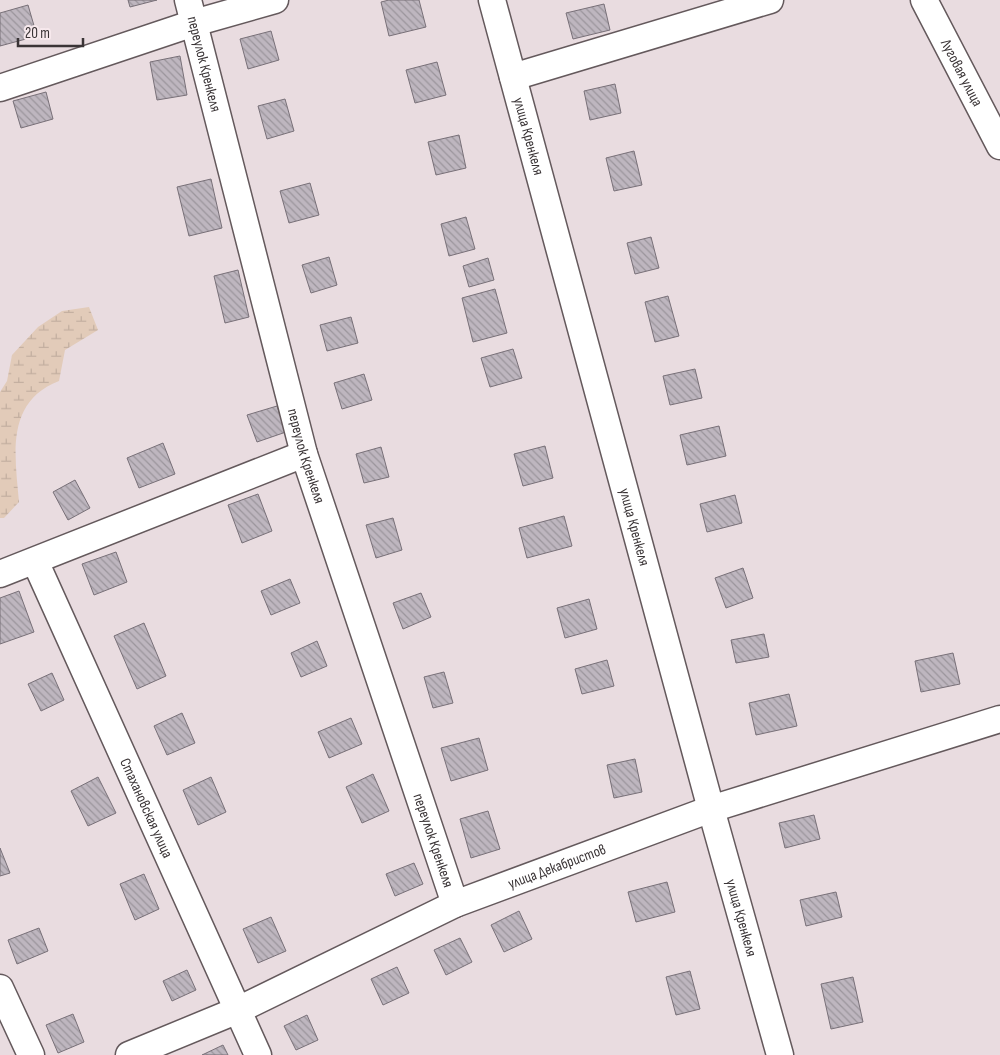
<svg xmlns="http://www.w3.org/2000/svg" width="1000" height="1055" viewBox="0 0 1000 1055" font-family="'Sofia Sans Condensed',sans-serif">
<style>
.wetland{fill:url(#wetland-marsh)}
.building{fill:url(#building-back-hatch);stroke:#787078}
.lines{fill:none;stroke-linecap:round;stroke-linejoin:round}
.minor-casing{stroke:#64595c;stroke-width:29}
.minor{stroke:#fff;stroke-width:26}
.labels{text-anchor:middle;stroke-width:4.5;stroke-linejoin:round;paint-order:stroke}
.street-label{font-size:15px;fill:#3a3436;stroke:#f7e9ed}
</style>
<defs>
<pattern id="wetland-marsh" width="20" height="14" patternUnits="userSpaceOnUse" patternTransform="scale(1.25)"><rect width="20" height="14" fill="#e2cbb9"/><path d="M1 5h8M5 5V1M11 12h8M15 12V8" fill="none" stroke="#c3afa0"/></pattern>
<pattern id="building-back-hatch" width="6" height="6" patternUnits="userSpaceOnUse" patternTransform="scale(1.25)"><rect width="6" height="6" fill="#beb6bf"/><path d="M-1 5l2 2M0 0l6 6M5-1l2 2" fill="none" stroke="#9b959c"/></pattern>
</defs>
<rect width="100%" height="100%" fill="#e9dce0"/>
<path class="wetland" d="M89 307 98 330 65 350 59 381C5 402 15 455 19 502L4 518H0V392L7 381 12 355 38 327 62 311Z"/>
<path class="building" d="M128 0H157L130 7Z
M389 0H419L426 27 389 36 381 2Z
M604 4 610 30 573 39 566 13Z
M28 5 37 36 0 46V13Z
M271 31 279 60 248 69 240 39Z
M180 56 187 95 157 100 150 62Z
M437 62 446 95 415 103 406 70Z
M615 84 621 113 590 120 584 91Z
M46 92 53 119 21 128 13 101Z
M285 99 294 131 267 139 258 106Z
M459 135 466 168 436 175 428 142Z
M634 151 642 185 614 191 606 158Z
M211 179 222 228 189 236 177 187Z
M310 183 319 215 289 223 280 191Z
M466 217 475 249 449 256 441 224Z
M651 237 659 268 635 274 627 243Z
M329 257 337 285 311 293 302 265Z
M488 258 494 280 469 287 463 266Z
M238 270 249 317 225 323 214 276Z
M495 289 507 333 473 342 462 298Z
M668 296 679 336 655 342 645 302Z
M351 317 358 343 327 351 320 325Z
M513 349 522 378 490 387 481 358Z
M695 369 702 398 670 405 663 376Z
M364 374 372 400 342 409 334 383Z
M277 406 286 432 257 442 247 415Z
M719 426 726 456 687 465 680 435Z
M163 443 175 474 139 488 127 458Z
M545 446 553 478 523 486 514 454Z
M381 447 389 477 364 483 356 454Z
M75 480 90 508 68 520 53 492Z
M258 494 272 531 242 543 228 505Z
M735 495 742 523 707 532 700 504Z
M564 516 572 546 527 558 519 528Z
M393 518 402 550 376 558 366 525Z
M116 552 127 582 94 595 82 564Z
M743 568 753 598 726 608 715 578Z
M290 579 300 603 271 615 261 591Z
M19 591 34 632 0 644V598Z
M421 593 431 617 403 629 393 603Z
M589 599 597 629 565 638 557 608Z
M144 623 166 676 137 689 114 636Z
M764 634 769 657 736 663 731 640Z
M317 641 327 666 301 677 291 653Z
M953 653 960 684 921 692 915 661Z
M607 660 614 686 582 694 575 669Z
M444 672 453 703 433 708 424 677Z
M52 673 64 700 41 711 28 684Z
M789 694 797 726 756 735 749 703Z
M182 713 195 743 167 755 154 726Z
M351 718 362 744 329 758 318 732Z
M479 738 488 770 451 781 441 748Z
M635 759 642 792 614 798 607 765Z
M373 774 389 811 362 823 346 787Z
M98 777 116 813 88 826 71 791Z
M211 777 226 812 198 825 183 790Z
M488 811 500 849 471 858 460 819Z
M814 815 820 839 785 848 779 823Z
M0 848 10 873 0 876Z
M414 863 423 884 395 896 386 874Z
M144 874 159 909 135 920 120 884Z
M667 882 675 912 636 922 628 892Z
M836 892 842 917 806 926 800 900Z
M519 911 532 939 504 952 491 925Z
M271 917 286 951 258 963 243 929Z
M39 928 48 951 17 964 8 940Z
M460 938 472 962 446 975 434 950Z
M397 967 409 993 383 1005 371 979Z
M187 970 196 990 172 1001 163 981Z
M690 971 700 1009 676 1015 666 977Z
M853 977 863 1022 831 1029 821 984Z
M73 1014 84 1042 58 1053 46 1025Z
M307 1015 318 1040 296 1050 284 1026Z
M223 1045 228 1055H202Z"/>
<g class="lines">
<defs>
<g id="minor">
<path id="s1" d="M188 0 304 454 455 904"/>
<path id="s2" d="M492 0 711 809 780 1055"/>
<path id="s3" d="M924 0 1000 146"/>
<path d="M513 77 770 0"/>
<path d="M0 88 194 23 275 0"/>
<path id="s4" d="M35 561 258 1055"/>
<path d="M0 574 304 454"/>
<path d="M0 988 31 1055"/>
<path id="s5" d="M129 1055 238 1010 455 904 711 809 1000 719"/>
</g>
</defs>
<use href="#minor" class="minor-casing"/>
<use href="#minor" class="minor"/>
</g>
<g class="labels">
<g class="street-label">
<text dy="5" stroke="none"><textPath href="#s1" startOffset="66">переулок Кренкеля</textPath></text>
<text dy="5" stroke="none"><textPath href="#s3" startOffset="82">Луговая улица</textPath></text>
<text dy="5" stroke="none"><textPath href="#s2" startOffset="141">улица Кренкеля</textPath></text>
<text dy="5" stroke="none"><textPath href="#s1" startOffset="471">переулок Кренкеля</textPath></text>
<text dy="5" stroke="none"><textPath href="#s2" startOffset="546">улица Кренкеля</textPath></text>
<text dy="5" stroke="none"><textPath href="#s4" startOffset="271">Стахановская улица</textPath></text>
<text dy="5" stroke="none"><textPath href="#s1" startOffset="876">переулок Кренкеля</textPath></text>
<text dy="5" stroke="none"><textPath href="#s5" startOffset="468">улица Декабристов</textPath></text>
<text dy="5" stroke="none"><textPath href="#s2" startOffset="951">улица Кренкеля</textPath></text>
</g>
</g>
<path d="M18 38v8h65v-8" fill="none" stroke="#3a3436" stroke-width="2.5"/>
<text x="25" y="38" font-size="15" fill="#3a3436" stroke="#f7e9ed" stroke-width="4" paint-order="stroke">20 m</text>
</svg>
